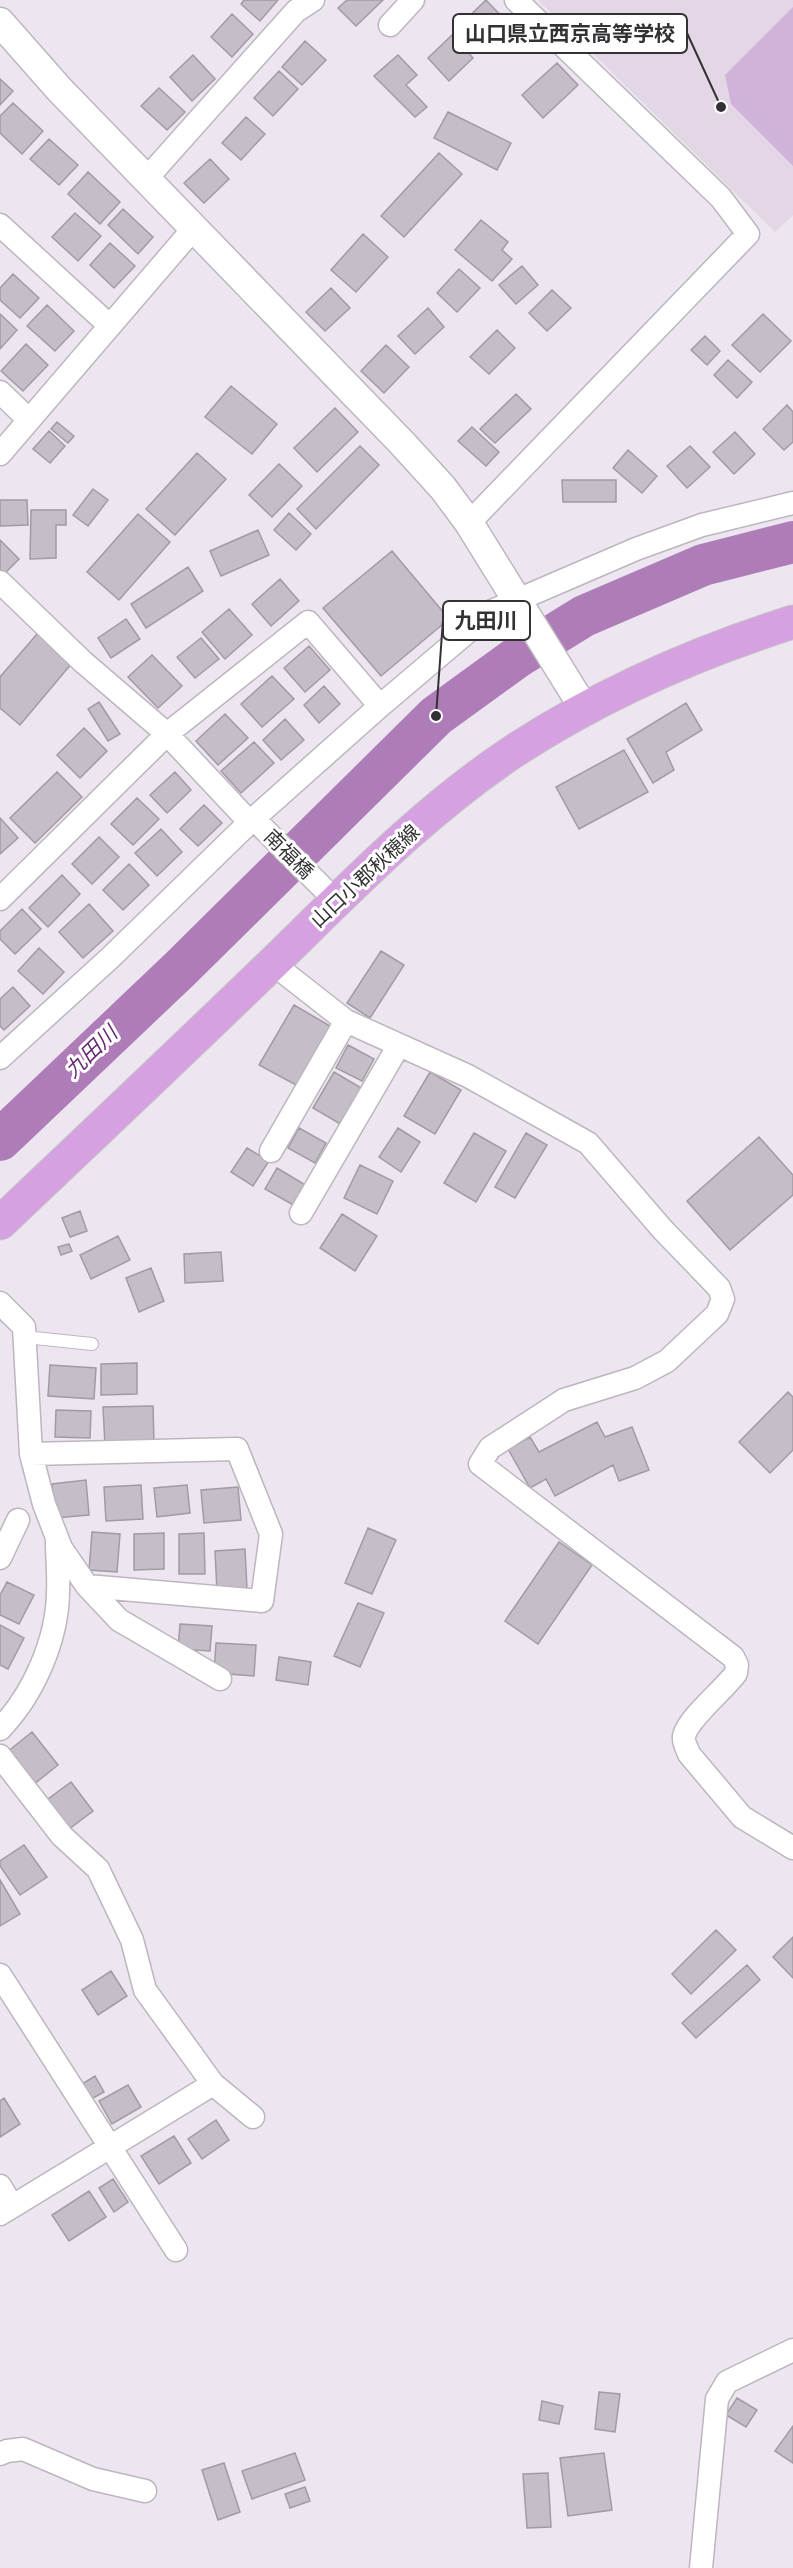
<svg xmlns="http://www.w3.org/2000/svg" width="793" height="2568" viewBox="0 0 793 2568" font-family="'Golos Text','Noto Sans JP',sans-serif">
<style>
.built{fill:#e3d7e6}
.green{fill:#d1b2d8}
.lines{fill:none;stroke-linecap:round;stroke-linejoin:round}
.river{stroke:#ae7db8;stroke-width:42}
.building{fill:#c5bdc7;stroke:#a29ba4;stroke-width:1.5}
.service-casing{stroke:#bdb6bf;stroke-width:14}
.minor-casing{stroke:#bdb6bf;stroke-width:25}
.tertiary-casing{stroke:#bdb6bf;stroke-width:31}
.primary-casing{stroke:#c6c5c6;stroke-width:35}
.service{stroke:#fff;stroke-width:12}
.minor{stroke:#fff;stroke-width:22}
.tertiary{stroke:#fff;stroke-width:28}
.primary{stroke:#d6a1e0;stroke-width:33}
.labels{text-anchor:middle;stroke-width:6;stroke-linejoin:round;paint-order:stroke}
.street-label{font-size:20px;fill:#343135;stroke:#fff}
.water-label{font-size:21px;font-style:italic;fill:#652971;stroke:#fff}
.leader{fill:none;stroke:#343135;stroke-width:2}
.callout-dot{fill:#343135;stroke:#fff;stroke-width:2}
.callout{fill:#fff;stroke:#343135;stroke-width:2}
.callout-label{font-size:21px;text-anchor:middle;font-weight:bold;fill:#343135}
</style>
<rect width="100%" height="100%" fill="#ede5ef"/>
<path class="built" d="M538 0H793V215L775 232Z"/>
<path class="green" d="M793 7V166L731 104 725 75Z"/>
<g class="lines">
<path class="river" d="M0 1140 180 969 436 716 516 658 584 616 703 565 793 542"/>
</g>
<path class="building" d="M244 0H278L260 21 241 4Z
M347 0H383L356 26 338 8Z
M486 0 507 22 481 46 461 24Z
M232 14 253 34 232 57 211 37Z
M452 35 473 58 449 81 428 58Z
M305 41 326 60 302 85 282 67Z
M193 55 215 79 192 101 170 77Z
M398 55 417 75 406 85 427 107 415 117 374 76Z
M557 63 578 85 543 118 522 95Z
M279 71 298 89 273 116 254 98Z
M0 79 13 91 0 105Z
M159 88 185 112 167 130 141 106Z
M13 103 43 131 22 154 0 133V116Z
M448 112 511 143 497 170 434 138Z
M246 117 265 134 241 160 222 143Z
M49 139 78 165 59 185 30 159Z
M439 153 462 174 404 237 381 216Z
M210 159 229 179 204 203 184 183Z
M88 172 120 202 100 224 68 194Z
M123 209 153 237 138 254 108 225Z
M75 213 101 236 78 261 52 237Z
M481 220 508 242 502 250 512 259 492 281 455 250Z
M363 234 388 257 356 292 331 270Z
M110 243 135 266 114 288 90 265Z
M522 266 538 285 516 304 499 285Z
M459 269 480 288 457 312 437 293Z
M13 274 39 298 20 318 0 300V288Z
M331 288 350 308 325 331 306 312Z
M552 290 571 308 547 331 529 313Z
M47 305 74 331 55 351 27 326Z
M428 308 444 327 415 354 398 336Z
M0 314 17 330 0 349Z
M763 314 791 341 760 372 732 345Z
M497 330 515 348 489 374 470 357Z
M705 336 720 351 707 365 691 350Z
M26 344 48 365 23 391 1 371Z
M386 345 409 367 384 393 361 371Z
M728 360 752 382 737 398 714 375Z
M231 386 277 424 252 454 205 417Z
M516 394 531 409 495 443 480 429Z
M787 405 793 412V442L784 450 763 429Z
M335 408 358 432 317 472 294 448Z
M57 422 74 436 68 443 51 429Z
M472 427 499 452 486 466 458 441Z
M49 431 65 446 50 463 33 449Z
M735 432 755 454 734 474 713 452Z
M360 446 379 465 316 529 297 509Z
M690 446 710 467 687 488 667 466Z
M628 450 657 476 642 493 613 468Z
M197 453 226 479 175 535 146 509Z
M279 464 302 486 272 517 249 495Z
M562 480H616V502H563Z
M93 489 108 500 88 526 73 515Z
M0 500H27L28 525 0 526Z
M31 510H66V525H56V558L30 559Z
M289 513 311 534 296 550 274 530Z
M138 514 170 542 119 600 87 572Z
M258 530 269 555 221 576 210 551Z
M0 540 19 559 3 575 0 571Z
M392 551 449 619 381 676 323 608Z
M188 567 203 591 146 628 131 604Z
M280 579 299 601 271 626 252 604Z
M229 609 252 635 225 659 202 632Z
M126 619 140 639 111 658 98 638Z
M37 634 72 663 20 725 0 708V677Z
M201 638 219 659 195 678 177 657Z
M309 646 330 670 305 692 284 668Z
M152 655 182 686 158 708 128 677Z
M272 676 294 699 262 727 241 704Z
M324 686 340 704 319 723 304 705Z
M99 702 120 734 108 741 88 709Z
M686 703 702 730 666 752 674 770 653 783 627 739Z
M225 714 248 738 218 765 196 741Z
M285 719 304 740 281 760 263 740Z
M84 728 107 751 80 778 57 755Z
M254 742 274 763 241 793 221 771Z
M624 750 648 792 579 829 556 787Z
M57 772 82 797 35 843 10 818Z
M175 772 191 790 167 813 150 795Z
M137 798 159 819 133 845 111 824Z
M204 805 222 823 198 846 180 829Z
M0 818 18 838 0 854Z
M161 829 182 852 157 876 135 853Z
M99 837 119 857 92 884 72 864Z
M129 864 149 885 123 910 103 890Z
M62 875 80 894 48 927 29 908Z
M89 904 113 931 83 958 59 932Z
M22 909 41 929 15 954 0 939V931Z
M39 948 64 972 43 994 18 971Z
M381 951 404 965 370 1018 347 1003Z
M13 987 30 1006 4 1030 0 1026V999Z
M294 1005 330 1026 296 1085 259 1065Z
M348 1045 374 1059 362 1081 336 1068Z
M334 1072 363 1089 342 1125 313 1108Z
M430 1072 461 1090 435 1134 404 1116Z
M299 1128 326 1143 315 1163 288 1148Z
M398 1128 420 1142 401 1172 379 1157Z
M474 1133 506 1151 476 1202 444 1183Z
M526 1133 547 1145 515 1198 495 1187Z
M759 1137 793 1175V1195L730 1250 687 1201Z
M247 1148 269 1161 253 1186 231 1172Z
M360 1165 393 1181 377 1214 344 1198Z
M277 1168 307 1186 295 1206 265 1189Z
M80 1211 87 1231 70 1237 62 1218Z
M342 1214 377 1236 355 1271 320 1248Z
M118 1236 130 1260 91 1279 80 1255Z
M69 1244 72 1251 61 1255 58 1247Z
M221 1252 223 1281 185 1283 184 1254Z
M151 1268 164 1301 139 1312 126 1278Z
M137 1363V1394L101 1395V1364Z
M50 1365 96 1368 94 1399 48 1396Z
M788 1392 793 1397V1450L770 1473 739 1442Z
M153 1406 154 1443 105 1445 103 1407Z
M56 1410 91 1411 90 1438 55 1437Z
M597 1422 605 1437 632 1427 649 1470 619 1481 613 1465 555 1496 546 1479 530 1488 508 1449 530 1437 539 1452Z
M86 1480 89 1515 55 1518 52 1484Z
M141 1485 143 1519 106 1521 104 1487Z
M187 1485 190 1513 157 1517 154 1488Z
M238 1487 241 1520 204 1523 201 1490Z
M368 1528 396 1540 372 1594 345 1583Z
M92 1532 120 1534 117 1572 89 1570Z
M164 1533V1569L134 1570V1534Z
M204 1533 205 1574H179V1534Z
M559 1542 592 1565 538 1644 505 1621Z
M245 1549 247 1589 217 1591 215 1551Z
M7 1582 34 1595 19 1624 0 1615V1595Z
M358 1603 384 1613 360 1667 334 1656Z
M180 1624 212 1626 210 1651 178 1649Z
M0 1625 24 1638 8 1669 0 1665Z
M216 1643 256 1645 254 1676 214 1673Z
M279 1657 311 1662 308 1685 276 1680Z
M32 1732 58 1765 33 1785 7 1752Z
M71 1782 93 1811 65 1832 44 1802Z
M24 1845 47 1877 20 1895 0 1866V1861Z
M0 1880 20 1914 0 1926Z
M716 1930 736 1950 691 1994 672 1974Z
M793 1937V1978L773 1957Z
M747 1965 760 1980 696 2038 682 2023Z
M111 1971 127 1996 98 2015 82 1990Z
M95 2076 104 2092 86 2102 77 2087Z
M128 2085 141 2107 112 2124 99 2101Z
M4 2098 20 2124 0 2137V2101Z
M216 2120 229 2140 202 2159 188 2139Z
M174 2136 191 2163 159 2184 141 2156Z
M113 2179 128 2202 114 2212 99 2188Z
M89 2191 106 2217 69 2241 52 2215Z
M599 2392 620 2394 615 2432 595 2429Z
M737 2398 757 2410 746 2427 726 2415Z
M542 2401 563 2406 559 2424 539 2420Z
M793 2426V2463L775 2451Z
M295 2453 305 2480 252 2499 242 2471Z
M604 2453 612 2510 568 2516 560 2458Z
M224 2463 240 2512 218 2520 202 2470Z
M548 2473 551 2527 527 2528 523 2474Z
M305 2487 310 2501 290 2508 285 2494Z"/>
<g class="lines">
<defs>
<path id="service" d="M25 1337 92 1344"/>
<path id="minor" d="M390 25 413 0
M147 178 296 11 313 0
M0 225 110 326
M0 392 28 419
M0 454 194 228
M469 523 748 234 721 198 516 0
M0 582 82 661 167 734 243 815 260 825 336 901
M380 706 492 611 636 549 702 525 793 503
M0 899 167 734 308 622 380 706 252 820 110 958 0 1058
M272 963 346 1021 468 1076 588 1143 663 1230 719 1288 723 1299 717 1314 667 1361 635 1378 564 1400 490 1448 480 1464 733 1657 737 1665 736 1673C724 1690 688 1718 684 1736 683 1743 687 1748 689 1754L742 1817 793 1848
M271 1151 346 1021
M301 1213 399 1045
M0 1303 24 1327 31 1454 44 1504 61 1548 87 1586 119 1620 220 1679
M31 1454 237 1449 271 1534 262 1601 87 1586
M0 1558 18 1520
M0 1729C33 1695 57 1641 58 1593 59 1576 57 1559 57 1541
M0 1756 62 1836 98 1869 132 1940 145 1990 213 2084 253 2117
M0 1975 176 2250
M0 2186 12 2206
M0 2214 213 2084
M0 2454 7 2451 23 2449 93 2479 145 2491
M701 2568 717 2399 727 2382 793 2350"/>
<path id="tertiary" d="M0 22 59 89 402 443 443 488 469 523 585 710"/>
<path id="primary" d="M0 1223C92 1136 184 1049 275 961 351 887 425 810 514 751 600 695 695 653 793 622"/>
</defs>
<use href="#service" class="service-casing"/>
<use href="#minor" class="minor-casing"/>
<use href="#tertiary" class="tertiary-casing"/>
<use href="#primary" class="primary-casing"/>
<use href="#service" class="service"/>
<use href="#minor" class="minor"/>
<use href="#tertiary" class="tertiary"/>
<use href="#primary" class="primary"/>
</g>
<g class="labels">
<g class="street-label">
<text transform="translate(289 854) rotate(45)" y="7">南福橋</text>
<text transform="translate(365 876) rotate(-43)" y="7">山口小郡秋穂線</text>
</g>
<g class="water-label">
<text transform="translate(91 1052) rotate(-44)" y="7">九田川</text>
</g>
</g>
<path class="leader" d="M721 107L687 33M436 716L443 620"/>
<g class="callout-dot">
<circle cx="721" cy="107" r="6"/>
<circle cx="436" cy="716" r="6"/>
</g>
<g class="callout">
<rect x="453" y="14" width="234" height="39" rx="6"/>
<rect x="443" y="601" width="87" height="39" rx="6"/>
</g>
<g class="callout-label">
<text x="570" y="41">山口県立西京高等学校</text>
<text x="486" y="628">九田川</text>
</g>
</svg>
